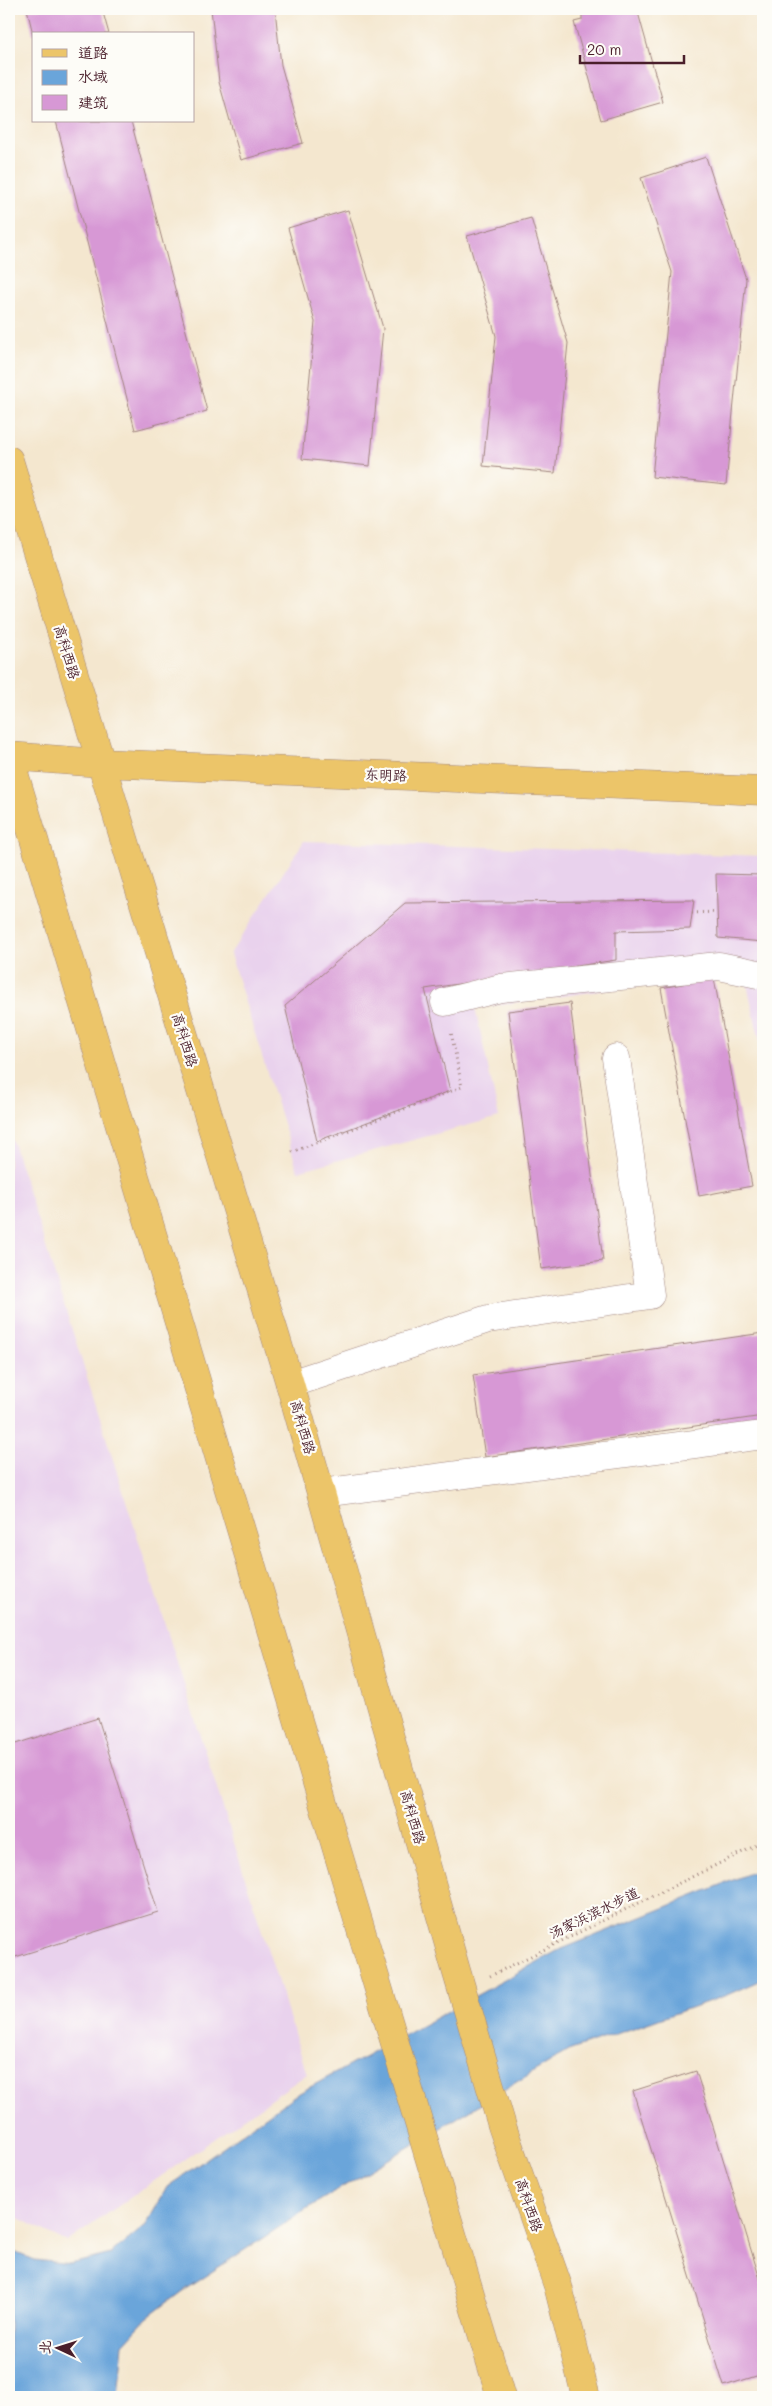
<svg xmlns="http://www.w3.org/2000/svg" width="772" height="2406" viewBox="0 0 772 2406" font-family="Mali,'LXGW WenKai TC',sans-serif">
<style>
.built{fill:#e9d2ed}
.water{fill:#6aa5da;stroke:#5a6282}
.building{fill:#d798d5}
.lines{fill:none;stroke-linecap:round;stroke-linejoin:round}
.minor-casing{stroke:#9f837d;stroke-width:29}
.major-casing{stroke:#9f837d;stroke-width:29}
.path{stroke:#9f837d;stroke-width:3;stroke-dasharray:1 4;stroke-linecap:butt}
.minor{stroke:#fff;stroke-width:28}
.major{stroke:#ecc569;stroke-width:28}
.labels{text-anchor:middle;stroke-width:4.5;stroke-linejoin:round;paint-order:stroke}
.street-label{font-size:14px;fill:#4a1f2b;stroke:#fdfcf7}
</style>
<rect width="100%" height="100%" fill="#fdfcf7"/>
<filter id="ink" filterUnits="userSpaceOnUse"><feTurbulence type="fractalNoise" baseFrequency=".02" numOctaves="2"/><feDisplacementMap in="SourceGraphic" scale="10" xChannelSelector="R" yChannelSelector="G"/><feConvolveMatrix kernelMatrix="1 2 1 2 8 2 1 2 1" color-interpolation-filters="sRGB"/></filter>
<filter id="wash" filterUnits="userSpaceOnUse"><feTurbulence type="fractalNoise" baseFrequency=".0096" numOctaves="4" result="noise"/><feDisplacementMap in="SourceGraphic" scale="20" xChannelSelector="R" yChannelSelector="G"/><feGaussianBlur stdDeviation="1.12" result="paint"/><feColorMatrix in="noise" values="0 0 0 0 0 0 0 0 0 0 0 0 0 0 0 0 0 1.4 0 .05"/><feComposite in="paint" operator="in"/></filter>
<g filter="url(#wash)">
<rect width="100%" height="100%" fill="#f4e7cf"/>
<path class="built" d="M304 841 763 856V1055L744 971 475 1008 499 1117 298 1171 230 954Z
M9 1130 307 2074 67 2242 9 2213Z"/>
<path class="water" d="M763 1868V1979L727 1995 568 2051 316 2203 181 2292 147 2318 123 2344 118 2397H9V2250L34 2260 71 2264 111 2254 146 2225 167 2187 294 2096 557 1951Z"/>
<g id="blocks">
<path class="building" d="M27 9H102L109 34H33Z
M211 9H275L281 65 303 143 241 160 219 82Z
M582 9H637L663 102 601 120 574 22 582 20Z
M56 121H131L207 411 135 430Z
M706 157 746 279 726 485 652 477 672 272 641 178Z
M348 210 383 328 370 466 302 459 315 322 288 228Z
M531 218 568 343 555 473 483 466 496 336 467 236Z
M716 874 763 875V942L718 938Z
M694 900 690 929 616 931V960L425 989 450 1091 317 1141 285 1006 405 903Z
M714 978 752 1186 699 1196 661 988Z
M570 1003 603 1261 541 1269 508 1011Z
M763 1333V1416L485 1457 473 1375Z
M98 1718 158 1912 9 1959V1746Z
M696 2071 763 2289V2374L724 2386 633 2091Z"/>
</g>
</g>
<g filter="url(#ink)">
<use href="#blocks" fill-opacity="0" stroke="#9f837d" stroke-width="1"/>
<g class="lines">
<defs>
<path id="minor" d="M445 1002 501 988 719 966 763 975
M290 1384 488 1319 650 1295 616 1058
M322 1493 763 1435"/>
<path id="major" d="M9 460 290 1384 456 1970 502 2126 558 2286 586 2397
M9 756 501 2397
M9 756 100 763 763 791"/>
</defs>
<use href="#minor" class="minor-casing"/>
<use href="#major" class="major-casing"/>
<path class="path" d="M692 913 717 912
M292 1152 462 1087 451 1032
M490 1976 763 1842"/>
<use href="#minor" class="minor"/>
<use href="#major" class="major"/>
</g>
</g>
<g class="labels">
<g class="street-label">
<text transform="translate(67 652) rotate(73)" y="5">高科西路</text>
<text transform="translate(386 775) rotate(2)" y="5">东明路</text>
<text transform="translate(185 1040) rotate(73)" y="5">高科西路</text>
<text transform="translate(303 1427) rotate(74)" y="5">高科西路</text>
<text transform="translate(413 1817) rotate(74)" y="5">高科西路</text>
<text transform="translate(594 1913) rotate(-26)" y="5">汤家浜滨水步道</text>
<text transform="translate(529 2205) rotate(71)" y="5">高科西路</text>
</g>
</g>
<rect width="772" height="2406" fill="none" stroke="#fdfcf7" stroke-width="30"/>
<rect x="32" y="32" width="162" height="90" fill="#fdfcf7" stroke="#b5a4a5"/>
<rect x="42" y="49" width="25" height="8" fill="#ecc569" stroke="#b5a4a5"/>
<text x="78" y="58" font-size="15" fill="#4a1f2b">道路</text>
<rect x="42" y="70" width="25" height="15" fill="#6aa5da" stroke="#b5a4a5"/>
<text x="78" y="82" font-size="15" fill="#4a1f2b">水域</text>
<rect x="42" y="95" width="25" height="15" fill="#d798d5" stroke="#b5a4a5"/>
<text x="78" y="108" font-size="15" fill="#4a1f2b">建筑</text>
<g transform="translate(58 2348) rotate(274)" stroke="#fdfcf7" stroke-width="4" paint-order="stroke">
<path d="M0-4L9 19L0 12L-9 19Z" fill="#4a1f2b"/>
<text y="-8" font-size="14" font-weight="bold" text-anchor="middle" fill="#4a1f2b">北</text>
</g>
<path d="M580 55v8h104v-8" fill="none" stroke="#4a1f2b" stroke-width="2.5"/>
<text x="587" y="55" font-size="15" fill="#4a1f2b" stroke="#fdfcf7" stroke-width="4" paint-order="stroke">20 m</text>
</svg>
